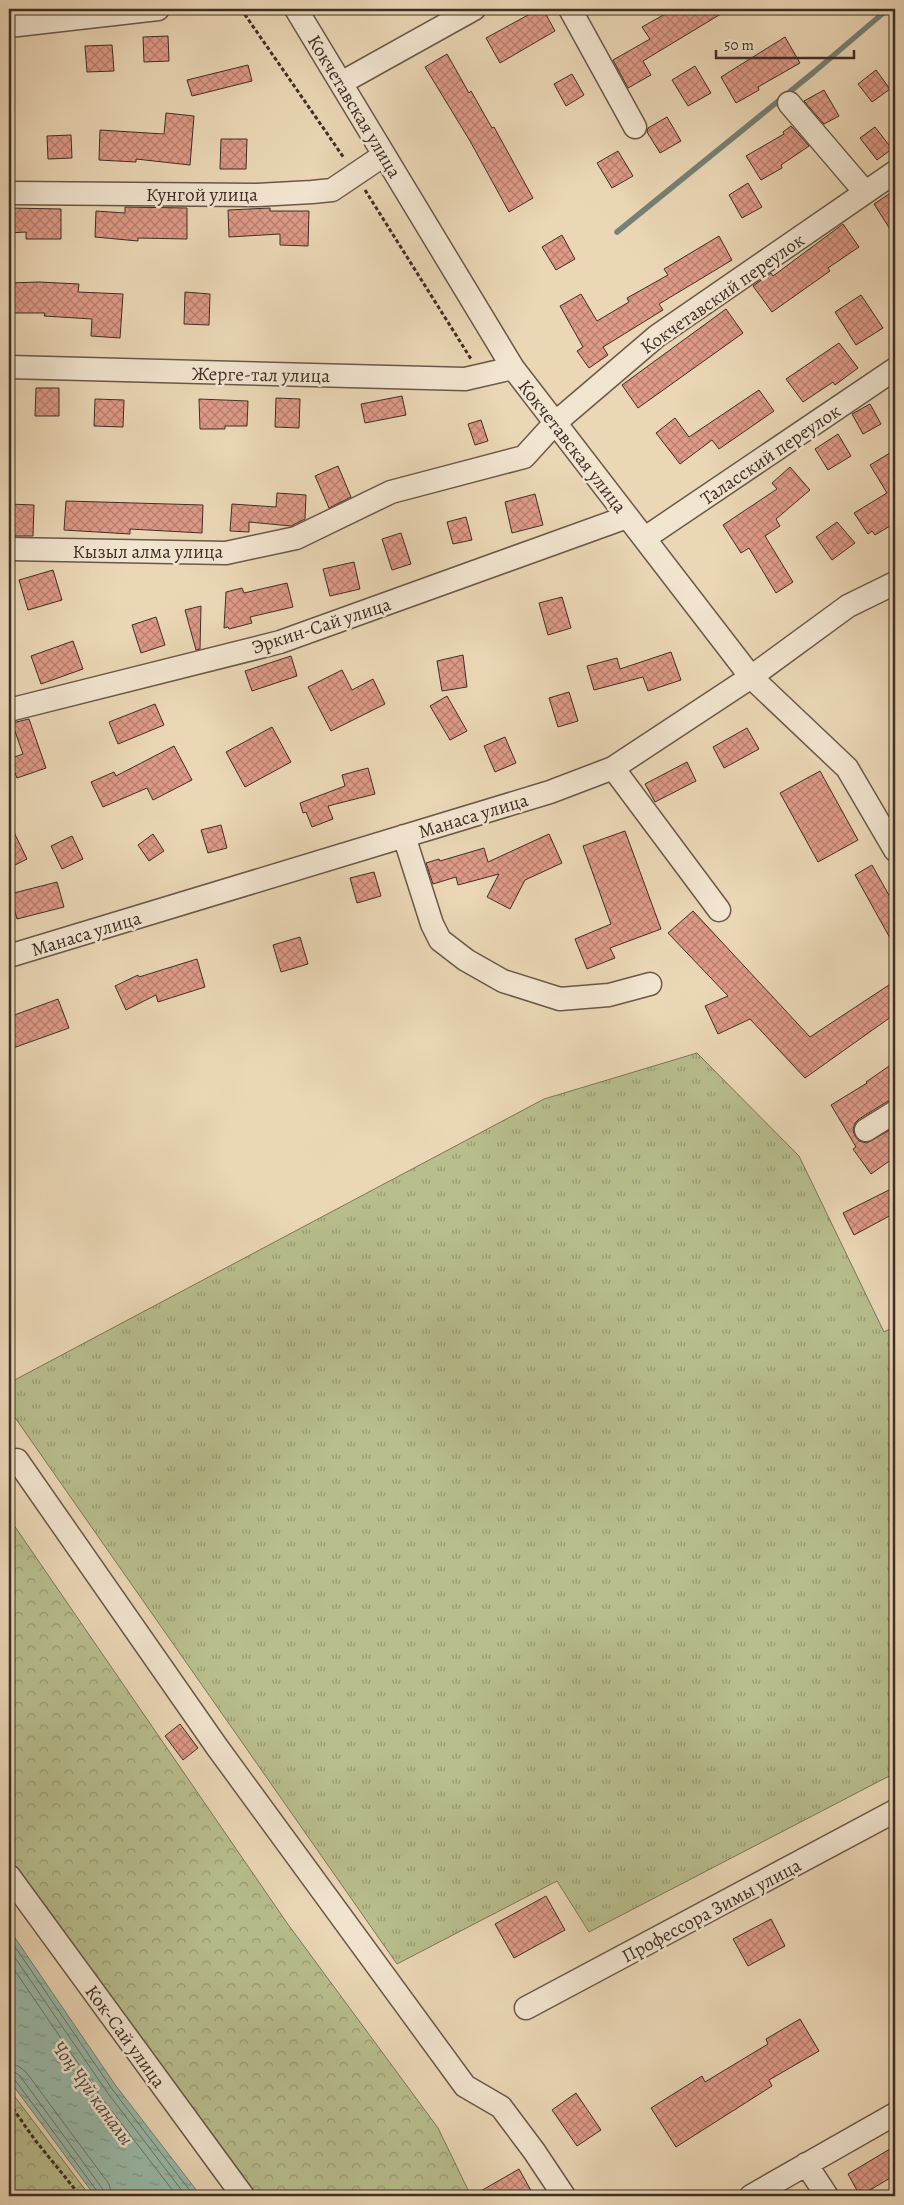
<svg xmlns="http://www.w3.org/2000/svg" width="904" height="2205" viewBox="0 0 904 2205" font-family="Alegreya,serif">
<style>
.grass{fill:url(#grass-tufts);stroke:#7c765a}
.forest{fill:url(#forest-crowns);stroke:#7c765a}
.water{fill:url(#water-ripples);stroke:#758275}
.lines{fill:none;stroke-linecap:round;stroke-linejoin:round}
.shore{stroke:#6c7468;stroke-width:1}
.stream{stroke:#758275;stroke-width:5.5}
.building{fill:url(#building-cross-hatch);stroke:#3f2e26}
.minor-casing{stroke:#6a584a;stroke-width:25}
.path{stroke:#3f2e26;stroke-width:3;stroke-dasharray:4 2.5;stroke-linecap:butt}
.minor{stroke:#f2e5d0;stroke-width:22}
.labels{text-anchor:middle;stroke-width:5;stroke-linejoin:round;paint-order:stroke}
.street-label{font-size:19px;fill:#3f2e26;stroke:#f2e5d0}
.water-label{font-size:20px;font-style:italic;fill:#514a40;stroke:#f2e5d0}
</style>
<defs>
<pattern id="grass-tufts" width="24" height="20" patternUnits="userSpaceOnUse" patternTransform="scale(1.25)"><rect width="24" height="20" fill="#b8be8d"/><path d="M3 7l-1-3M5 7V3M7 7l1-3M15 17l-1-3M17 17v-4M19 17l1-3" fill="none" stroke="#979b73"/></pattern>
<pattern id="forest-crowns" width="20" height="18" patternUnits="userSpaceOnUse" patternTransform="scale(1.25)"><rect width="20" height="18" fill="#b8be8d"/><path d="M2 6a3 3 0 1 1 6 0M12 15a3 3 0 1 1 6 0" fill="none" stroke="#979b73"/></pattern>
<pattern id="water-ripples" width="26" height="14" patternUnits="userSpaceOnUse" patternTransform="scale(1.25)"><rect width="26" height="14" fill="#99baa9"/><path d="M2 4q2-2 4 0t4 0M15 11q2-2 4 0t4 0" fill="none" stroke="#7e9889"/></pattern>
<pattern id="building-cross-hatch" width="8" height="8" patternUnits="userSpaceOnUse" patternTransform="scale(1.25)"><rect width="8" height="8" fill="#df9a88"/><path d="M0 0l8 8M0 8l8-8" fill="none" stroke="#b67e6f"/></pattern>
</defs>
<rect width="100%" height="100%" fill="#ebd7b6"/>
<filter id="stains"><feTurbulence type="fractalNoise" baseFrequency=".004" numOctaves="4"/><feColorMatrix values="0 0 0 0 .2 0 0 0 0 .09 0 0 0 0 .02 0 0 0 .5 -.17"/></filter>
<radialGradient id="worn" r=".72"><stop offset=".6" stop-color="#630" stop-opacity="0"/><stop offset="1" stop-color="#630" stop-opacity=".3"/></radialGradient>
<path class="grass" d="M697 1053 799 1156 884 1332 895 1326V1773L589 1932 557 1881 397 1964 9 1409V1383L544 1099Z"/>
<path class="forest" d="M9 1518 287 1923 438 2128 471 2196H258L9 1857Z
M9 2089 90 2196H9Z"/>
<path class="water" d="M9 1929 116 2086 201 2196H95L9 2080Z"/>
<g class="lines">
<path class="shore" d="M9 1938 112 2089 194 2196
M9 1949 107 2092 186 2196
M9 1962 101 2097 177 2196
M9 2064 18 2066 26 2072 109 2184 112 2196
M9 2071 15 2072 20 2076 102 2188 105 2196
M9 2078 15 2080 97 2191 98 2196"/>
<path class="stream" d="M617 232 814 72 888 9"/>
</g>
<path class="building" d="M539 9H543L555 31 500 63 486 38Z
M674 9H729L643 61 651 75 628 88 613 60 650 39 642 27Z
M168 36 169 61 144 62 143 37Z
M785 37 800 63 758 87 759 90 736 103 721 77Z
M112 45 114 71 87 72 85 46Z
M447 54 469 93 471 91 492 128 494 127 533 198 509 212 470 141 425 67Z
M248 65 252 81 192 96 187 80Z
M695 66 711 93 688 106 672 80Z
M876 70 890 89 872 102 858 84Z
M572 74 584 95 566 106 554 84Z
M824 90 839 116 824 124 804 101Z
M166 113 194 116 190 165 136 159V162L99 160 100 130 164 134Z
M667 117 681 141 660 153 647 132 648 128Z
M791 126 809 146 781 165 782 168 761 180 746 156 784 134 783 132Z
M875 127 892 149 877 160 860 138Z
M71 135 72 158 48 159 47 136Z
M221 139H247L246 169H220Z
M618 151 633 176 612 188 597 163Z
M748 183 762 207 742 218 729 195Z
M895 190V237L874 204Z
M125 207 187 208V239L138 238V241L95 237 96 211 125 213Z
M9 208 61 209V239H26V232L9 233Z
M270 208V211H309L308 246 280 245V234L229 237 228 210Z
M843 224 859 247 828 268 830 271 772 312 753 286 771 273 773 276Z
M562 235 575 259 556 270 542 247Z
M719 236 732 260 659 304 663 310 603 347 608 355 589 368 577 351 583 347 560 306 581 294 597 321 629 302 627 298 668 275 664 269Z
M39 282 79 284 78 292 123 294 120 338 91 336 92 319 44 316 45 313H9V283Z
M185 292 210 294 209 325 184 324Z
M861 295 883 328 856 345 835 312Z
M726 309 743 333 638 408 622 385Z
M839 343 858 368 835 385 833 382 803 402 786 379Z
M36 388H59V416H35Z
M759 390 774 411 719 449 712 440 680 464 656 433 675 418 689 437Z
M402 396 406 415 365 423 361 404Z
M276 398 300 399 299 428 275 427Z
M95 399 124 400 123 427 94 426Z
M199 399 248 401 247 426H225V429H200Z
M870 404 881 424 863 434 852 414Z
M481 420 488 441 475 445 468 424Z
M838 434 851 456 828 470 815 449Z
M895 450V523L875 535 872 531 868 534 854 513 887 493 870 465Z
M338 466 351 497 329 508 315 476Z
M790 467 810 490 776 519 780 526 765 536 793 582 776 593 749 548 741 553 723 525 777 489 772 483Z
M277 493 306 495 305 519 291 526 249 522V532L230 531 232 504 276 507Z
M535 494 543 525 512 533 505 502Z
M66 501 203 505 202 533 130 529V534L64 530Z
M9 504 34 505 33 536H9Z
M466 517 472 540 453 544 447 522Z
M837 522 855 543 832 560 816 537Z
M401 533 411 564 392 570 382 539Z
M354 562 360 589 330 596 323 569Z
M53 570 62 600 28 610 19 580Z
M287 583 293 607 250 617 252 623 229 629 228 627 224 628 226 592 242 588 244 593Z
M562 597 571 628 548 635 539 603Z
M201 606 200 649 196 650 185 610Z
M156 617 165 645 141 653 132 625Z
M73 641 83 669 41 684 31 656Z
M671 652 681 680 648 691 643 677 594 690 587 666 617 658 620 669Z
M463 655 467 687 442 691 437 661Z
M291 656 297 676 252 691 245 671Z
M342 670 352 690 373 679 385 704 331 731 308 687Z
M569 692 578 721 558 727 549 698Z
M447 696 467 731 450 740 430 706Z
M155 704 164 725 118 744 109 722Z
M29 719 46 768 17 778 9 759 23 754 12 723Z
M272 727 291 762 245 787 226 752Z
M747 728 759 749 724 768 713 747Z
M505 737 516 763 495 772 484 746Z
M174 746 192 780 153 800 147 788 103 807 91 782 114 772 116 776Z
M687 762 696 781 655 802 645 784Z
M368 768 375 794 328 806 333 819 312 827 306 812 303 813 300 803 345 786 342 775Z
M820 771 858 840 818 862 780 793Z
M9 822 27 859 9 868Z
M221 825 227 848 208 853 201 830Z
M625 831 661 929 610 948 615 958 587 969 575 939 611 924 583 846Z
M153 834 164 851 149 861 138 845Z
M549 834 562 863 525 880 510 909 487 897 499 874 458 885 456 877 433 884 426 863 439 859 440 861 484 848 488 862Z
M72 836 83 859 62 869 51 846Z
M872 865 895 906V947L855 875Z
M374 872 381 896 357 903 350 878Z
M57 882 64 907 17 919 10 894Z
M693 911 810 1037 895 981V1014L805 1078 750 1019 718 1034 705 1006 728 996 668 933Z
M300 937 308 964 281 972 273 945Z
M197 959 205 987 158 1002 156 995 126 1010 115 986 138 975 139 977Z
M58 999 69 1028 13 1048 9 1036V1017Z
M895 1062V1099L888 1101 859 1119 855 1123 853 1130 855 1136 859 1141 867 1143 895 1127V1157L871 1174 853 1149 856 1147 831 1105 867 1083 866 1082Z
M895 1187V1213L854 1235 843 1213Z
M180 1724 198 1748 183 1760 165 1736Z
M546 1896 565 1930 514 1958 495 1924Z
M771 1919 785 1946 748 1966 733 1939Z
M800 2019 819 2051 769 2080 772 2086 676 2147 651 2108 702 2076 705 2082 768 2044 766 2039Z
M576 2093 601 2130 577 2146 552 2110Z
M895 2146V2175L860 2196 848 2174Z
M519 2169 534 2196H472Z"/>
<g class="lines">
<defs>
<path id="minor" d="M296 9 513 368 751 677 847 768 895 850
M570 9 635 127
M9 26 158 9
M341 83 474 9
M789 103 865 192
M9 193 257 195 312 192 332 190 384 155
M9 367 465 379 513 368
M645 538 895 369
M9 549 226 553 296 538 391 492 524 457 555 423 657 336 895 172
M9 710 280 642 627 517
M613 768 719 910
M404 836 432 924 440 940 466 960 503 981 560 999 609 995 650 984
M9 956 550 792 613 768 751 677 848 606 895 583
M866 1130 895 1112
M17 1460 217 1747 465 2086 501 2107 534 2151 564 2196
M9 1876 243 2196
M526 2008 895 1811
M806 2164 827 2196
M751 2196 895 2114"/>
</defs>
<use href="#minor" class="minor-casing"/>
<path class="path" d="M241 9 344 158
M365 190 471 359
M9 2103 35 2140 78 2193 71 2196"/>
<use href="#minor" class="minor"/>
</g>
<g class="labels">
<g class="street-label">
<text transform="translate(355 106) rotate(59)" y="7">Кокчетавская улица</text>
<text x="202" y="201">Кунгой улица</text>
<text transform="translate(722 293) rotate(-35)" y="7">Кокчетавский переулок</text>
<text transform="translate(261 374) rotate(1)" y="7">Жерге-тал улица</text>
<text transform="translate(573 446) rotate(52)" y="7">Кокчетавская улица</text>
<text transform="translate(770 454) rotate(-34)" y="7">Таласский переулок</text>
<text x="148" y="558">Кызыл алма улица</text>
<text transform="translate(321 625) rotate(-18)" y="7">Эркин-Сай улица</text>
<text transform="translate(473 815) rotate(-17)" y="7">Манаса улица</text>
<text transform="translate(86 933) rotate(-17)" y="7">Манаса улица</text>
<text transform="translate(711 1910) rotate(-28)" y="7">Профессора Зимы улица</text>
<text transform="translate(126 2036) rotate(54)" y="7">Кок-Сай улица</text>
</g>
<g class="water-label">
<text transform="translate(93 2093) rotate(54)" y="7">Чоң Чүй каналы</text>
</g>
</g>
<rect width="904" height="2205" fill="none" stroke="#ebd7b6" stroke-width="30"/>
<rect x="10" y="10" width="884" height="2185" fill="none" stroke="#3f2e26" stroke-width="2.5"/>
<rect x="15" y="15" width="874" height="2175" fill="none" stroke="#3f2e26"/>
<path d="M716 50v8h138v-8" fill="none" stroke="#3f2e26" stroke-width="2.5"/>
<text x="724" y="50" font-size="15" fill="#3f2e26" stroke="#f2e5d0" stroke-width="4" paint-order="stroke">50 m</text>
<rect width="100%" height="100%" filter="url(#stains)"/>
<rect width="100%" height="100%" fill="url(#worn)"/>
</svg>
